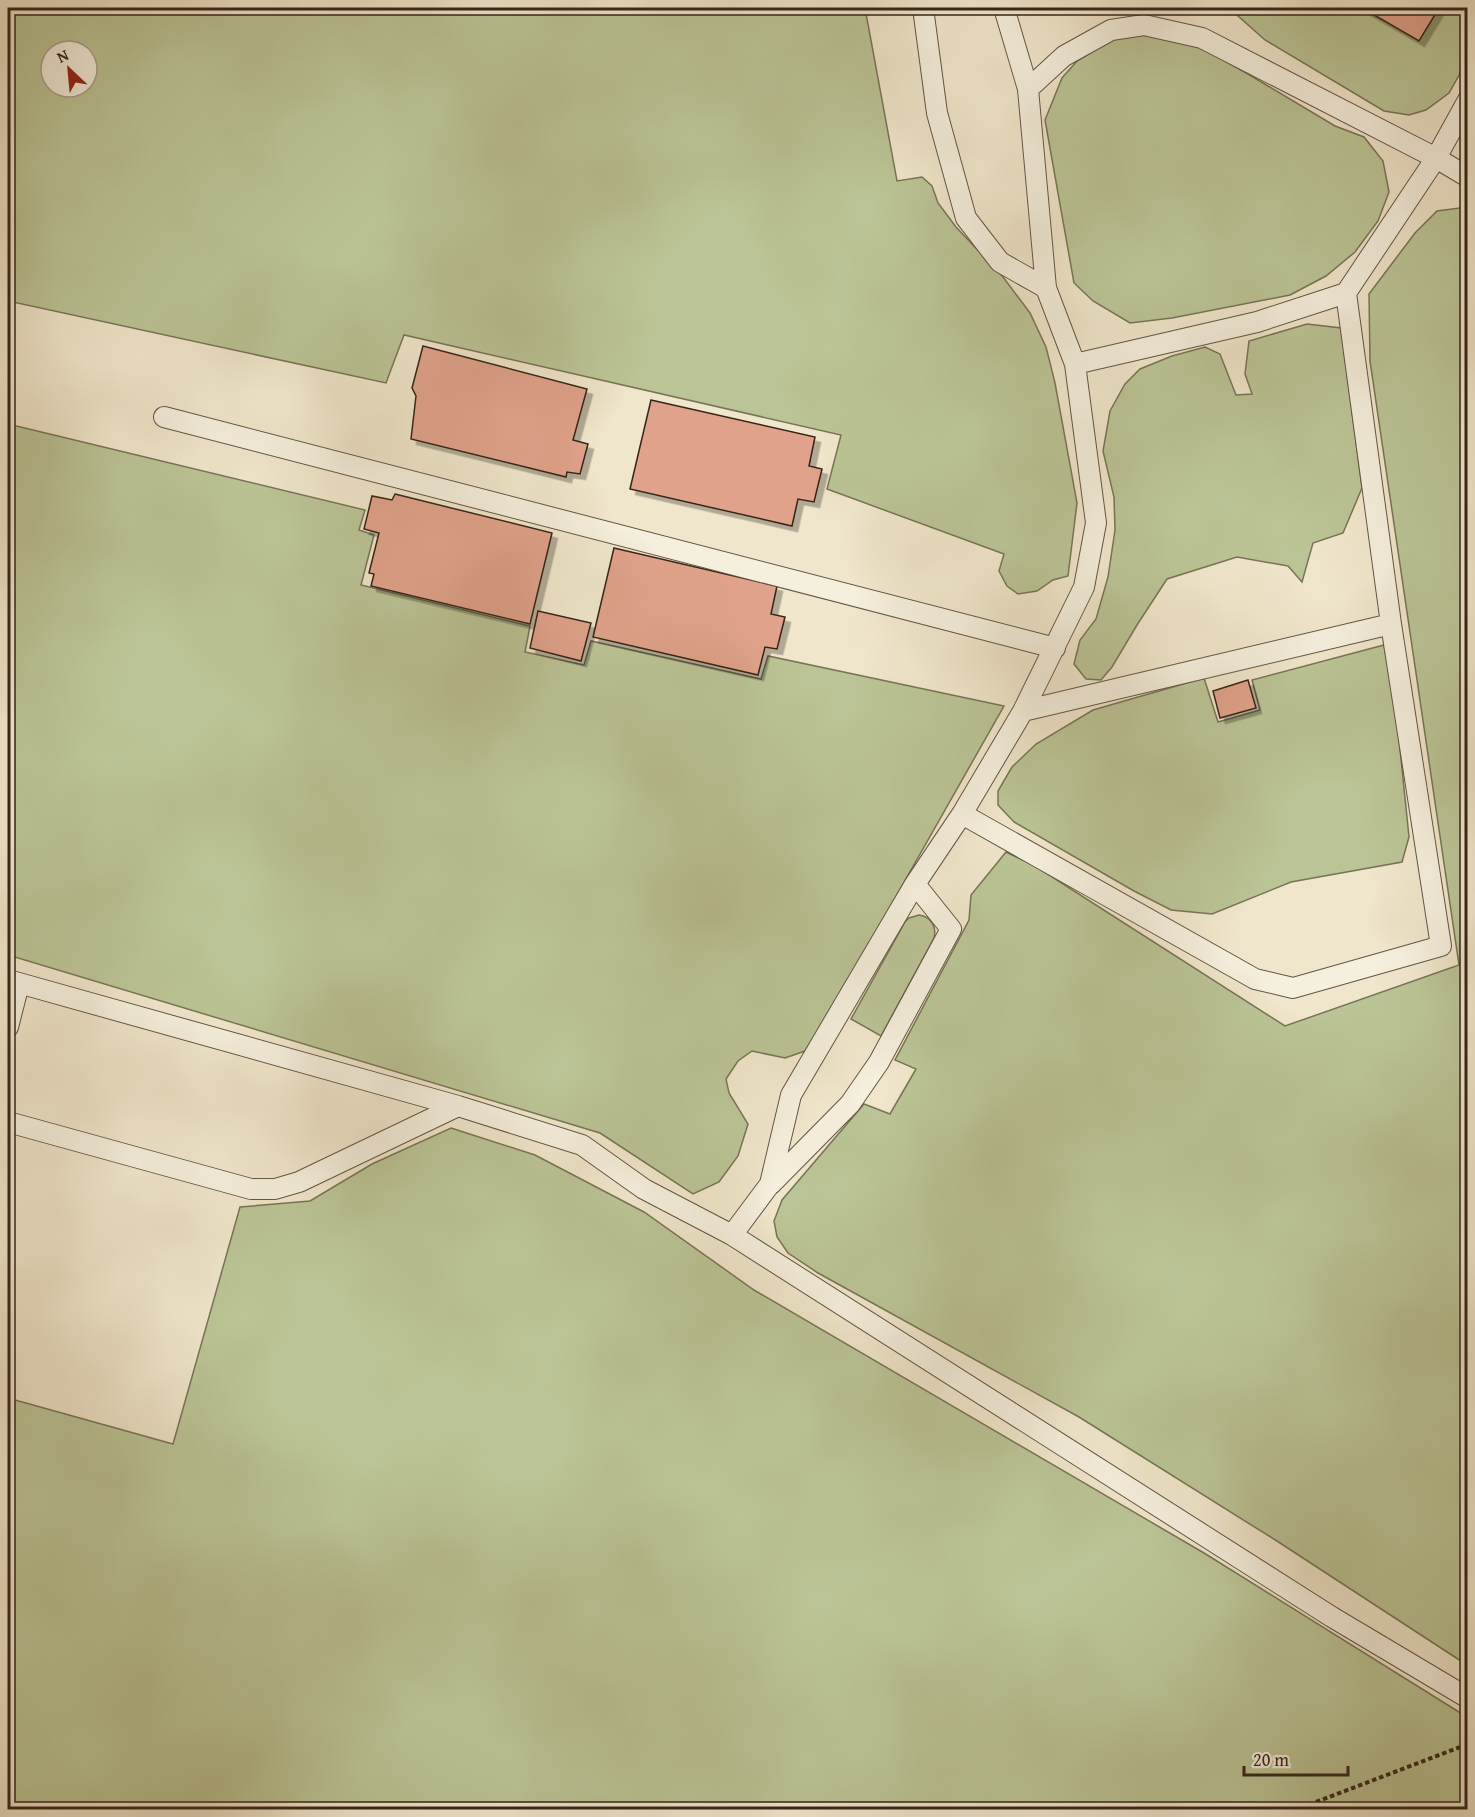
<svg xmlns="http://www.w3.org/2000/svg" width="1475" height="1817" viewBox="0 0 1475 1817" font-family="'Gentium Book Plus',serif">
<style>
.green{fill:#bbc496;stroke:#787457;stroke-width:1.5;fill-rule:evenodd}
.building{fill:#e0a28b;stroke:#342518;stroke-width:1.5;filter:url(#shadow)}
.lines{fill:none;stroke-linecap:round;stroke-linejoin:round}
.service-casing{stroke:#635545;stroke-width:22}
.path{stroke:#342518;stroke-width:4;stroke-dasharray:4.5 3;stroke-linecap:butt}
.service{stroke:#f5efdd;stroke-width:20}
</style>
<defs>
<filter id="shadow"><feDropShadow dx="5.5" dy="5.5" stdDeviation="0" flood-color="#0004"/></filter>
</defs>
<rect width="100%" height="100%" fill="#f0e6cb"/>
<filter id="stains"><feTurbulence type="fractalNoise" baseFrequency=".00333" numOctaves="4"/><feColorMatrix values="0 0 0 0 .2 0 0 0 0 .09 0 0 0 0 .02 0 0 0 .5 -.17"/></filter>
<radialGradient id="worn" r=".72"><stop offset=".6" stop-color="#630" stop-opacity="0"/><stop offset="1" stop-color="#630" stop-opacity=".3"/></radialGradient>
<path class="green" d="M8 8H865L897 181 922 177 932 186 938 203 956 227 1003 277 1030 313 1046 347 1055 383 1077 503 1068 576 1053 580 1037 591 1018 594 1007 586 999 571 1004 554 827 489 841 435 404 335 386 383 8 301ZM51 51H87V87H51Z
M1229 8H1362L1419 40 1439 8H1467V61L1449 93 1426 110 1409 115 1384 111 1265 40Z
M1149 32 1184 38 1248 74 1335 126 1364 137 1383 161 1389 192 1378 221 1355 252 1326 276 1290 295 1172 318 1130 323 1093 301 1074 283 1045 120 1062 78 1077 61 1111 40Z
M1467 207V1665L1280 1543 1079 1417 818 1273 788 1253 777 1237 774 1221 782 1200 864 1104 890 1114 916 1069 895 1060 969 920 971 895 1006 852 1035 866 1285 1026 1459 965 1370 361 1369 294 1415 233 1437 211Z
M1307 324 1341 328 1362 488 1343 533 1313 543 1302 582 1288 566 1237 557 1167 579 1137 625 1112 667 1101 680 1086 679 1074 664 1080 640 1096 619 1108 577 1115 530 1114 497 1103 451 1110 411 1125 384 1140 369 1172 356 1205 347 1220 354 1236 395 1252 394 1245 374 1249 341Z
M8 424 365 510 359 530 374 535 361 585 530 626 525 652 584 665 591 641 761 679 768 656 1004 706 827 1018 805 1051 785 1058 752 1051 738 1061 726 1079 729 1093 748 1124 738 1156 719 1182 693 1194 600 1133 8 955Z
M1384 645 1397 720 1409 837 1402 862 1291 882 1212 914 1171 910 1134 891 1014 822 998 805V791L1012 767 1036 744 1093 710 1204 678 1218 722 1260 710 1252 680Z
M919 915C931 917 937 926 934 938L881 1036 851 1019 905 922 909 918Z
M451 1128 535 1155 644 1212 754 1290 1204 1553 1467 1717V1809H8V1398L173 1444 240 1207 310 1201 372 1164Z"/>
<path class="building" d="M1362 8H1439L1419 41Z
M423 346 587 389 573 440 588 444 580 474 567 472 566 477 411 439 416 396 412 388Z
M651 400 815 437 809 466 822 469 814 502 798 499 792 526 630 489Z
M395 494 552 533 530 624 371 586 374 574 369 573 379 533 364 529 372 496 392 500Z
M614 548 777 586 771 614 785 617 777 649 765 647 758 675 593 637Z
M538 611 591 623 581 661 530 648Z
M1248 680 1256 708 1220 718 1213 691Z"/>
<g class="lines">
<defs>
<path id="service" d="M923 8 937 113 966 218 1000 262 1046 288
M1004 8 1028 89 1046 288 1075 364 1096 523 1084 587 1023 711 962 814 915 884 791 1095 770 1184 732 1235 1332 1617 1468 1698
M1028 89 1064 56 1111 30 1144 25 1202 38 1436 158 1468 177
M1075 364 1257 322 1346 293 1436 158 1468 100
M164 417 1055 648
M1023 711 1391 624
M962 814 1255 979 1293 988 1441 946 1391 624 1346 293
M8 980 458 1106 582 1145 644 1189 732 1235
M8 1027 19 984
M8 1122 251 1189H275L299 1182 458 1106
M771 1184 850 1104 879 1062 951 929 915 884"/>
</defs>
<use href="#service" class="service-casing"/>
<path class="path" d="M1295 1810 1468 1744"/>
<use href="#service" class="service"/>
</g>
<rect width="1475" height="1817" fill="none" stroke="#f0e6cb" stroke-width="30"/>
<rect x="9" y="9" width="1457" height="1799" fill="none" stroke="#342518" stroke-width="3"/>
<rect x="15" y="15" width="1445" height="1787" fill="none" stroke="#342518" stroke-width="1.5"/>
<g transform="translate(69 69) rotate(334)"><circle r="28" fill="#f5efdd" stroke="#a89e8e" stroke-width="1.5"/>
<path d="M0-4.5L10 22L0 15L-10 22Z" fill="#8f2418"/>
<text y="-9" font-size="16" font-weight="bold" text-anchor="middle" fill="#342518">N</text>
</g>
<path d="M1244 1766v9h104v-9" fill="none" stroke="#342518" stroke-width="3"/>
<text x="1253" y="1766" font-size="18" fill="#342518" stroke="#f5efdd" stroke-width="4.5" paint-order="stroke">20 m</text>
<rect width="100%" height="100%" filter="url(#stains)"/>
<rect width="100%" height="100%" fill="url(#worn)"/>
</svg>
